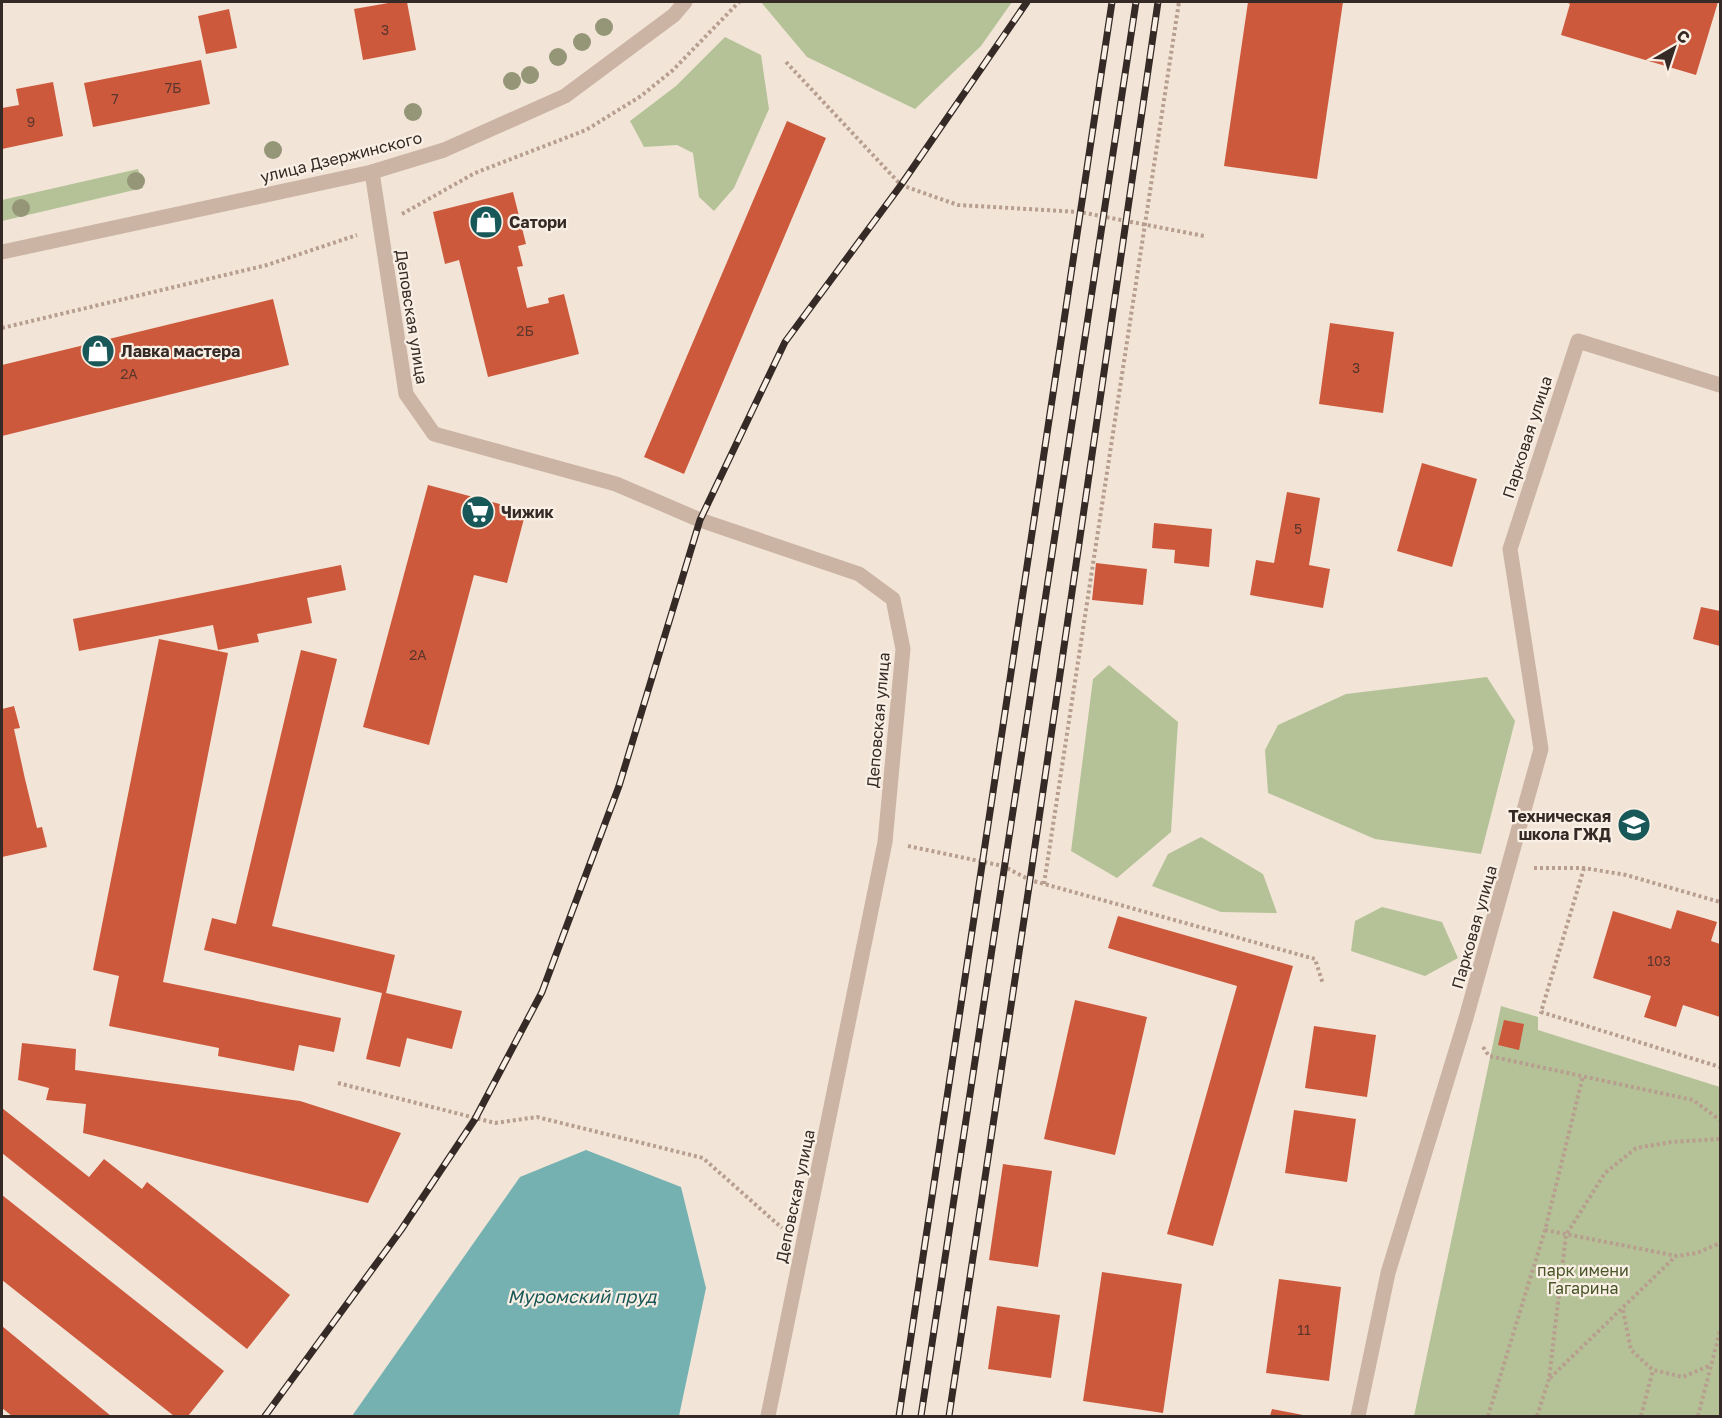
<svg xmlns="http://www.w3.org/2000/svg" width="1722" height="1418" viewBox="0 0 1722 1418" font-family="'Golos Text',sans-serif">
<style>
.green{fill:#b5c297}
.water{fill:#76b1b1}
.building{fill:#cd593c}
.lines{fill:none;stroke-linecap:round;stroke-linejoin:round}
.path{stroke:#b79e8e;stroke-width:4;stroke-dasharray:3 3;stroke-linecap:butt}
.minor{stroke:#cbb4a4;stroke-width:15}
.tertiary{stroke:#cbb4a4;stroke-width:15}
.rail-casing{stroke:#362a26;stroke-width:7}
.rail{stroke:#faefe4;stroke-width:4.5;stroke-dasharray:14;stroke-linecap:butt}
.tree{fill:#949677}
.labels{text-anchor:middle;stroke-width:4.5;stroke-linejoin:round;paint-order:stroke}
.number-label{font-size:14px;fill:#5c362c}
.street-label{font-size:16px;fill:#362a26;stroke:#faefe4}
.poi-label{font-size:16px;font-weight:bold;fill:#362a26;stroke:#faefe4;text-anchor:start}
.park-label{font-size:16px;fill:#475528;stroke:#faefe4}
.water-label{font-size:18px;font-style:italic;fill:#195859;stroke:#faefe4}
</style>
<rect width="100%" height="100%" fill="#f2e5d8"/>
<path class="green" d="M761 2H1012L981 46 915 109 807 57Z
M725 37 761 55 769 109 734 188 714 211 699 197 693 153 677 145 644 147 630 121 676 86Z
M138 169 143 188 2 221V200Z
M1109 665 1178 722 1171 832 1117 878 1071 851 1093 679Z
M1487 677 1515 721 1481 854 1375 839 1268 793 1265 750 1278 725 1346 694Z
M1201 837 1263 874 1277 913 1221 912 1152 886 1168 854Z
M1382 907 1442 922 1458 958 1425 976 1351 951 1355 921Z
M1501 1006 1538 1017V1030L1720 1087V1416H1414Z"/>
<path class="water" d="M586 1150 681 1187 706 1288 679 1416H352L520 1177Z"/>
<path class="building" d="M394 2H407L416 50 363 60 354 9Z
M1248 2H1343L1317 179 1224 166Z
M1566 2H1718L1696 75 1561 35 1570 4Z
M229 9 237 48 206 54 198 16Z
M201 60 210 104 93 127 84 83Z
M53 82 63 136 2 149V108L19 105 16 89Z
M787 121 826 138 684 474 644 457Z
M513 192 526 244 518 246 523 266 517 267 527 308 549 303 548 298 564 294 579 354 488 377 459 260 445 264 433 212Z
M273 299 289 365 2 436V365Z
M1330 323 1394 332 1383 413 1319 404Z
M1422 463 1477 479 1452 567 1397 551Z
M428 485 526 511 507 583 474 575 429 745 363 727Z
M1287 492 1320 498 1309 565 1330 569 1323 608 1250 595 1256 560 1274 563Z
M1154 523 1212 529 1209 567 1174 563 1175 550 1152 548Z
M1096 563 1147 569 1143 605 1092 600Z
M341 565 346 590 307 598 312 623 257 634 259 642 218 650 213 625 79 651 73 619Z
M1701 607 1720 611V646L1693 639Z
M159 639 228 653 163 982 341 1018 334 1052 299 1045 294 1071 218 1056 219 1048 109 1026 119 976 93 970Z
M301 650 337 659 272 926 395 955 386 993 462 1011 452 1049 407 1038 400 1067 366 1059 382 993 204 950 212 918 236 924Z
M14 706 20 728 14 729 25 779 37 828 42 827 47 847 2 857V709Z
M1677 910 1717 922 1711 941 1720 944V1017L1683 1005 1676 1027 1644 1017 1651 996 1593 978 1613 911 1671 929Z
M1118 916 1293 966 1213 1246 1167 1234 1237 986 1108 948Z
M1075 1000 1147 1017 1115 1155 1044 1139Z
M1504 1020 1524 1024 1519 1050 1498 1045Z
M1314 1026 1376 1035 1367 1097 1305 1088Z
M22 1043 76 1049 75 1070 300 1101 401 1133 368 1203 83 1133 86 1104 46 1100 49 1088 18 1080Z
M2 1108 89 1177 104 1159 142 1189 147 1182 290 1295 247 1349 2 1153Z
M1294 1110 1356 1119 1347 1182 1285 1173Z
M1003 1164 1052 1171 1038 1267 989 1260Z
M2 1195 224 1371 188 1416H174L2 1280Z
M1102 1272 1182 1284 1163 1413 1083 1401Z
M1279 1279 1341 1287 1329 1381 1266 1373Z
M997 1306 1060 1315 1051 1378 988 1369Z
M2 1326 111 1416H12L2 1408Z
M1272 1409 1303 1415V1416H1270Z"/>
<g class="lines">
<path class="path" d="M786 62 901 185 958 205 1080 212 1204 236
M402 214 475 173 586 130 641 96 673 70 739 2
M2 328 267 265 357 235
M908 846 1003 866 1030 880 1315 959 1323 984
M1534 868H1584L1626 875 1720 902
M1584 868 1541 1012 1720 1067
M1044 884 1179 2
M1483 1047 1489 1056 1693 1100 1720 1120
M338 1083 495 1123 537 1117 703 1158 782 1228
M1545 1230 1677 1256 1697 1253 1720 1243
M1623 1310 1631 1350 1653 1370 1683 1377 1711 1365
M1550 1378 1676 1256
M1488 1416 1545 1230 1583 1076
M1537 1416 1549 1379 1566 1235 1605 1173 1636 1148 1671 1142 1720 1139
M1641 1416 1653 1370
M1698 1416 1720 1331"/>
<path class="minor" d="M372 172 406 394 434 434 616 484 700 520 859 574 893 599 903 649 885 842 768 1416
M1358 1416 1388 1273 1466 1018 1541 749 1510 549 1578 341 1720 385"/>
<path class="tertiary" d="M2 252 372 172 444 150 565 96 674 15 685 2"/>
<defs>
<path id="rail" d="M265 1416 401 1230 475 1119 542 992 619 786 700 520 785 342 901 185 1027 2
M899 1416 1112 2
M921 1416 1136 2
M949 1416 1030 880 1158 2"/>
</defs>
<use href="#rail" class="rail-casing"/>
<use href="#rail" class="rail"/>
</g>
<g class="tree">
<circle cx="604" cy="27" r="9"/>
<circle cx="582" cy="42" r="9"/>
<circle cx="558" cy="57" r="9"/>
<circle cx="530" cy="75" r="9"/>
<circle cx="512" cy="81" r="9"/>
<circle cx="413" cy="112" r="9"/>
<circle cx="273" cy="150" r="9"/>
<circle cx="136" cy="181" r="9"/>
<circle cx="21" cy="208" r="9"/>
</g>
<defs>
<symbol id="shop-disc" viewBox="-11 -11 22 22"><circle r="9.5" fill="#195859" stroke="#faefe4"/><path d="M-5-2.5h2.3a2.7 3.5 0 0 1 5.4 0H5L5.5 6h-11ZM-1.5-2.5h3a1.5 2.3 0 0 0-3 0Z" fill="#fff"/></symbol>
<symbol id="supermarket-disc" viewBox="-11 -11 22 22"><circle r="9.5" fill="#195859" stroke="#faefe4"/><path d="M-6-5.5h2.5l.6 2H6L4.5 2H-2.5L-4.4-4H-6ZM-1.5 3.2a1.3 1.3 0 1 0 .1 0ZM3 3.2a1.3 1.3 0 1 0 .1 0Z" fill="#fff"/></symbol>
<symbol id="university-disc" viewBox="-11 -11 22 22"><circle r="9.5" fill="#195859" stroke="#faefe4"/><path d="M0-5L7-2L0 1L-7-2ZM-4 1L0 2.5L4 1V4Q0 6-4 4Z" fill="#fff"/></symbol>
</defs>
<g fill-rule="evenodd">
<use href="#shop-disc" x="467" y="203" width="38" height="38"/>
<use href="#shop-disc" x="79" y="332" width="38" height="38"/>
<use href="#supermarket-disc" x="459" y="493" width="38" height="38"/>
<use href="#university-disc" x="1615" y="806" width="38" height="38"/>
</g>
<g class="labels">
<g class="number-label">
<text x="385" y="35">3</text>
<text x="173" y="93">7Б</text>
<text x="115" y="104">7</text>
<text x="31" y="127">9</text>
<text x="525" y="336">2Б</text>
<text x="1356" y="373">3</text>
<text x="129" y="379">2А</text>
<text x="1298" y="534">5</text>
<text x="418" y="660">2А</text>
<text x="1659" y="966">103</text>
<text x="1304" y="1335">11</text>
</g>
<g class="street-label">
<text transform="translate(341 157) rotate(-14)" y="6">улица Дзержинского</text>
<text transform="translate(412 317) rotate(81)" y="6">Деповская улица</text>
<text transform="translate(1527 437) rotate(-72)" y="6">Парковая улица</text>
<text transform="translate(878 720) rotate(-85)" y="6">Деповская улица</text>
<text transform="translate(1474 927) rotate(-74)" y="6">Парковая улица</text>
<text transform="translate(795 1196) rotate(-78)" y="6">Деповская улица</text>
</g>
<g class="poi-label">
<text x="509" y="228">Сатори</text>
<text x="121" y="357">Лавка мастера</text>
<text x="501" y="518">Чижик</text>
<text x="1611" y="822" text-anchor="end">Техническая<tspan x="1611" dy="18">школа ГЖД</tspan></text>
</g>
<g class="park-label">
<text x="1583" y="1276">парк имени<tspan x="1583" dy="18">Гагарина</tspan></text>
</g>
<g class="water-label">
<text x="582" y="1303">Муромский пруд</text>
</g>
</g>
<rect width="1722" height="1418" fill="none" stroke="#362a26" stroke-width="6"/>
<g transform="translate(1674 48) rotate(39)" stroke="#faefe4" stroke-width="4.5" paint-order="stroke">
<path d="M0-4.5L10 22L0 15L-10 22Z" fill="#362a26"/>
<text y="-9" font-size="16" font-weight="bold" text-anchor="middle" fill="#362a26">С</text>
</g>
</svg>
